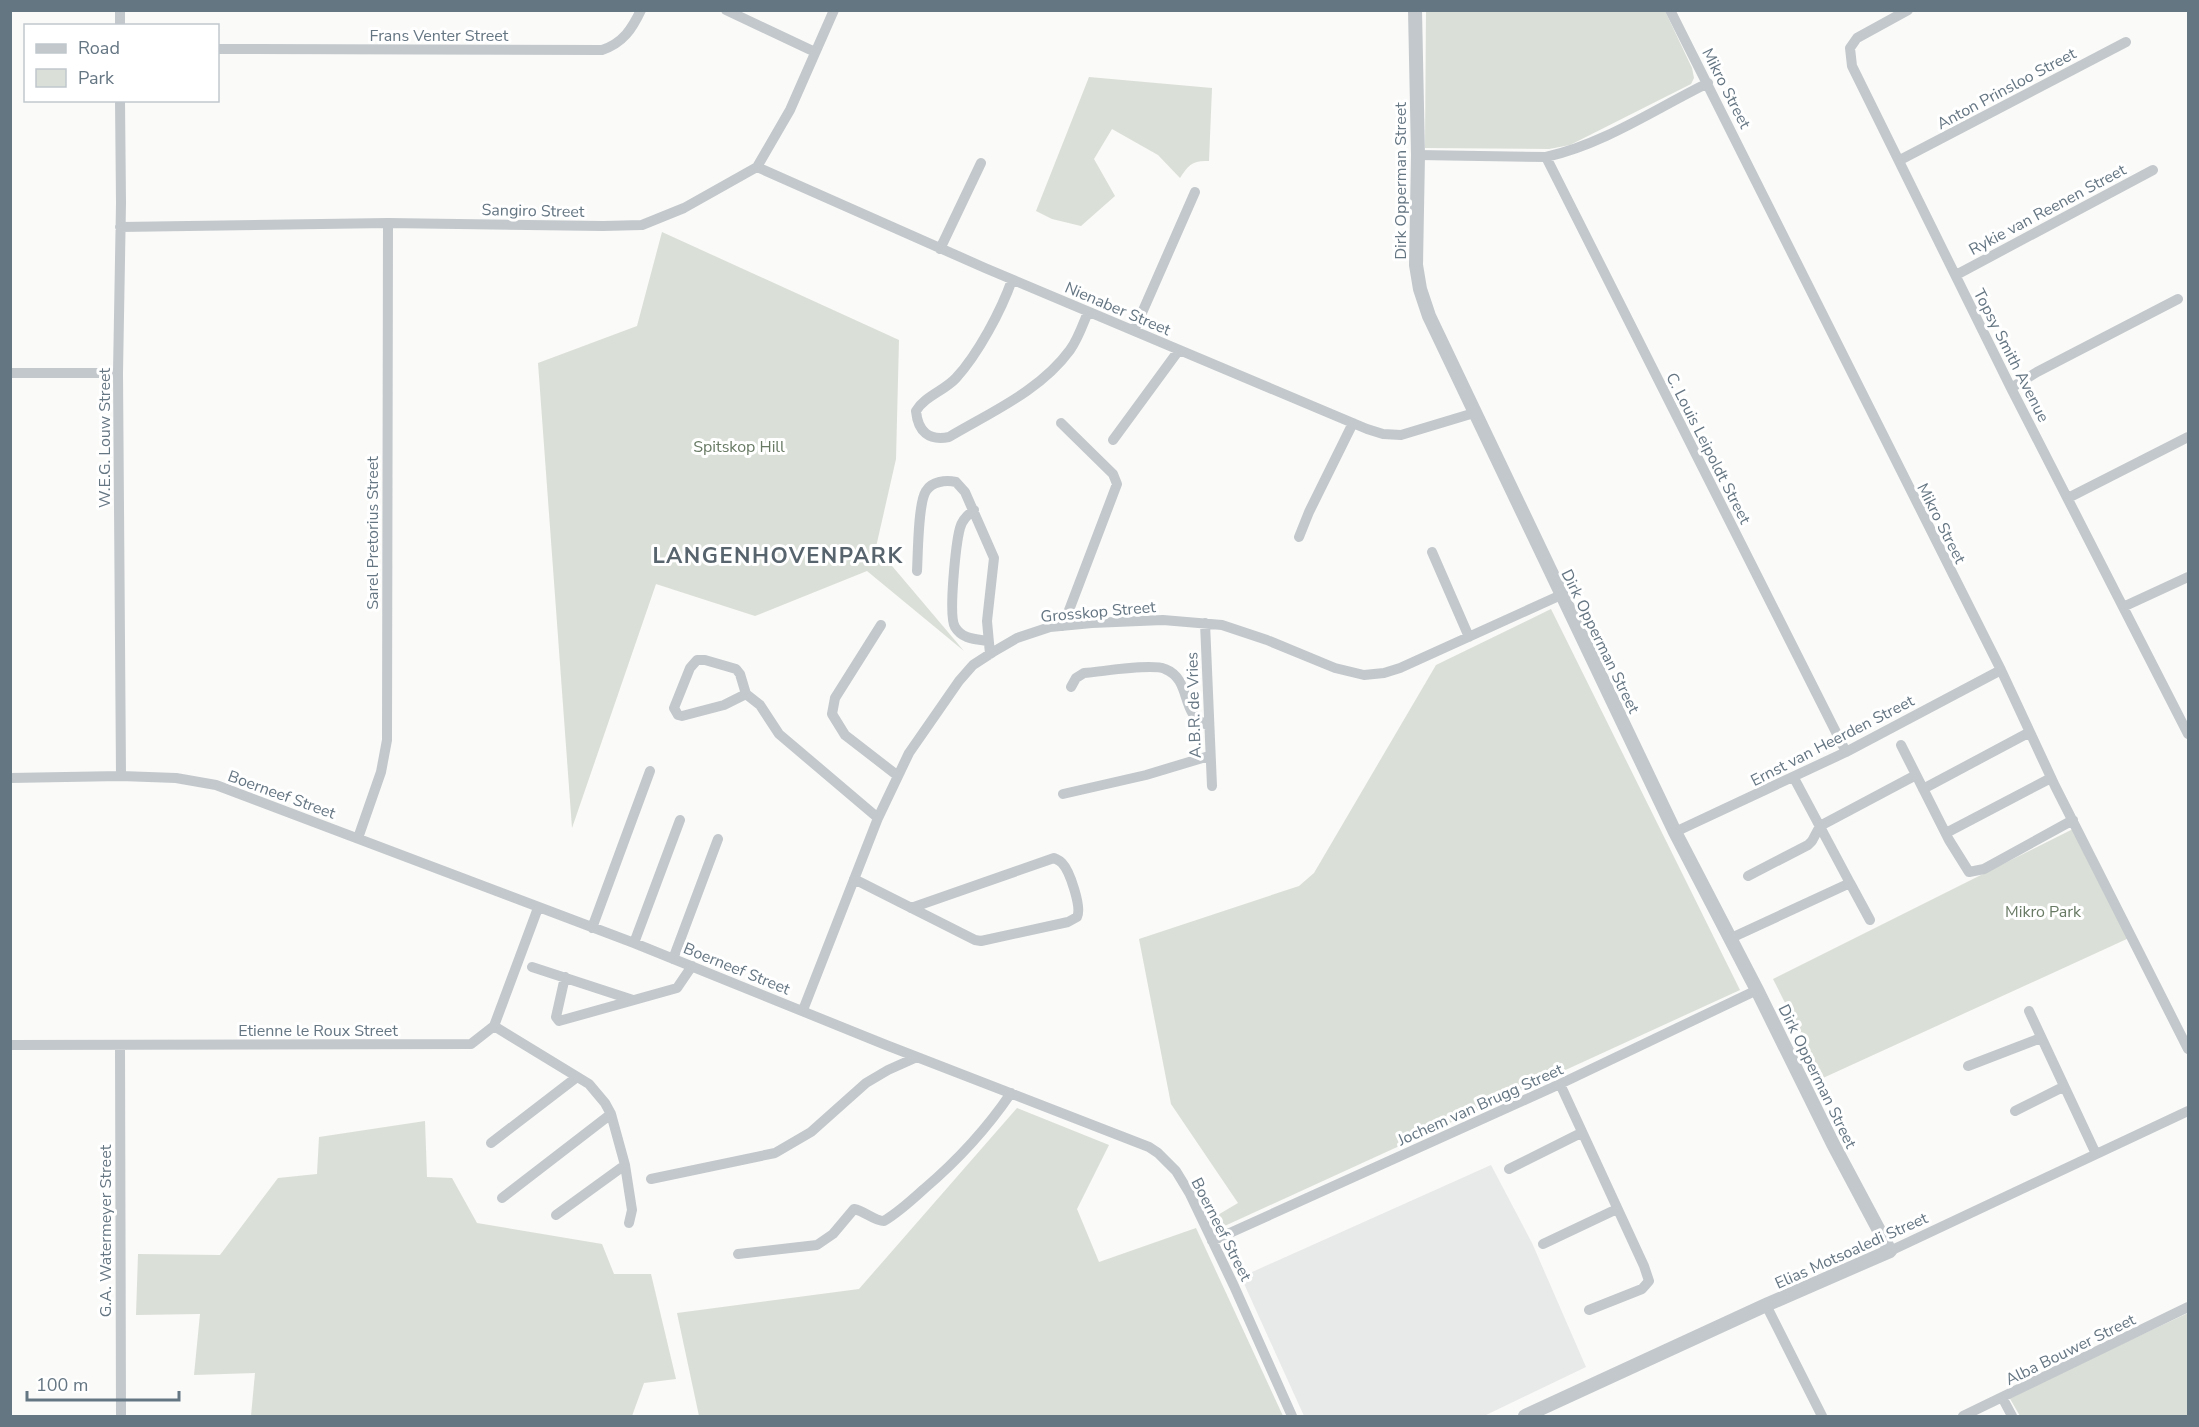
<svg xmlns="http://www.w3.org/2000/svg" width="2199" height="1427" viewBox="0 0 2199 1427" font-family="'Nunito Sans',sans-serif">
<style>
.built{fill:#e8e9e9}
.green{fill:#dadfd7}
.lines{fill:none;stroke-linecap:round;stroke-linejoin:round}
.minor{stroke:#c3c8cc;stroke-width:10}
.tertiary{stroke:#c3c8cc;stroke-width:14}
.labels{text-anchor:middle;stroke-width:6;stroke-linejoin:round;paint-order:stroke}
.street-label{font-size:16px;fill:#657683;stroke:#fff}
.park-label{font-size:16px;fill:#687a64;stroke:#fff}
.district-label{font-size:22px;font-weight:bold;letter-spacing:1.5px;fill:#57646e;stroke:#fff}
</style>
<rect width="100%" height="100%" fill="#fafaf8"/>
<path class="built" d="M1491 1165 1532 1243 1586 1367 1484 1416H1304L1241 1277Z"/>
<path class="green" d="M1426 11H1665L1692 68 1694 78 1691 84 1570 145 1549 149 1425 148Z
M1089 77 1212 88 1209 161C1193 160 1188 165 1180 178L1158 155 1112 129 1094 159 1115 196 1081 226 1052 219 1036 211Z
M662 232 899 340 896 459 876 547 964 651 867 571 755 616 656 584 572 828 538 363 637 326Z
M1551 609 1740 990 1218 1229 1211 1219 1238 1203 1171 1104 1139 939 1299 886 1314 873 1436 665Z
M2075 828 2129 938 1823 1078 1773 979Z
M1017 1108 1109 1145 1077 1209 1099 1262 1196 1228 1283 1416H699L677 1313 859 1289Z
M425 1121 427 1177 452 1178 477 1223 602 1244 614 1274H651L676 1379 644 1383 632 1416H251L255 1373 194 1375 200 1314 136 1315 138 1254 220 1255 278 1178 317 1174 319 1137Z
M2188 1313V1416H2020L2009 1397Z"/>
<g class="lines">
<path class="minor" d="M726 10 815 52
M1670 10 2001 670 2055 786 2188 1049
M1908 10 1857 38 1850 48 1852 66 2011 388 2188 734
M120 26V10
M218 49 602 50C623 43 632 29 641 10
M120 100 121 203 118 373 121 776
M1418 155 1546 157C1604 144 1655 109 1708 83
M1546 157 1846 752
M1900 160 2126 42
M757 167 985 268 1367 429 1383 434 1401 435 1474 413
M120 227 388 223 603 226 642 225 684 208 757 167 790 110 834 10
M940 249 981 163
M1956 275 2153 170
M1012 280C1001 311 978 354 956 378 944 391 925 396 916 411 918 432 929 441 949 437 991 412 1040 391 1070 350 1078 339 1083 324 1088 312
M1134 331 1195 192
M10 373H118
M2011 388 2037 372 2178 299
M1061 423 1113 474 1117 484 1063 626
M1113 440 1179 350
M2068 498 2188 437
M974 510C967 515 962 520 960 528 956 543 948 616 955 627 962 639 975 639 988 641
M1299 537 1309 512 1353 423
M1432 552 1469 637
M917 571C918 554 918 503 926 491 932 481 946 480 956 482L965 492 994 558 987 621 990 654
M2123 607 2188 577
M1205 623 1212 786
M881 625 835 698 832 714 845 735 898 776
M1071 687 1076 678 1084 673C1101 672 1151 663 1165 669 1193 680 1179 716 1208 725
M746 694 724 705 682 716 678 715 674 708 690 668 697 660H705L736 669 740 674 746 694 760 705 779 734 878 818
M1901 745 1949 840 1969 872 1984 869 2073 820
M10 778 121 776 176 778 216 785 634 943 886 1045 1149 1147 1158 1153 1176 1171 1190 1194 1234 1286 1292 1416
M1794 778 1850 883
M1923 789 2030 732
M1063 794 1146 775 1209 756
M1675 832 1846 752 2001 670
M1946 833 2051 778
M358 838 381 772 387 740 388 223
M1748 876 1808 845 1812 841 1820 826 1916 775
M854 879 975 940 981 941 1068 922 1077 917C1082 908 1070 871 1062 863 1059 860 1058 860 1054 858L911 908
M592 928 650 771
M1729 939 1850 883 1870 920
M634 943 680 820
M673 959 718 839
M532 967 633 1000
M565 977 556 1017 559 1021 677 988 692 966
M803 1010 878 818 909 753 959 681 973 665 993 652 1017 638 1050 627 1092 623 1163 620 1222 625 1267 640 1335 668 1364 675 1384 673 1400 668 1561 595
M2029 1011 2096 1154
M494 1026 589 1084 605 1103 611 1114 625 1165 632 1210 629 1223
M10 1045 471 1044 494 1026 538 908
M120 1045 121 1416
M1968 1066 2041 1038
M1560 1084 1644 1266 1649 1281 1642 1289 1589 1310
M2015 1111 2063 1087
M491 1143 577 1077
M1509 1169 1581 1133
M651 1179 775 1153 811 1132 866 1083 888 1070 917 1057
M502 1198 611 1114
M556 1215 625 1165
M1212 1241 1560 1084 1757 990
M1543 1244 1617 1209
M1890 1251 2188 1111
M738 1254 817 1245 833 1234 854 1209C865 1211 874 1221 884 1221 899 1212 912 1200 924 1189 958 1160 986 1130 1011 1093
M1766 1305 1822 1416
M2003 1399 2012 1416
M1963 1416 2188 1307"/>
<path class="tertiary" d="M1415 10 1418 155 1416 265 1420 289 1429 316 1675 832 1757 990 1833 1144 1890 1251 1766 1305 1525 1416"/>
</g>
<g class="labels">
<g class="street-label">
<text x="439" y="41">Frans Venter Street</text>
<text transform="translate(1727 88) rotate(63)" y="6">Mikro Street</text>
<text transform="translate(2006 88) rotate(-28)" y="6">Anton Prinsloo Street</text>
<text transform="translate(1400 181) rotate(-90)" y="6">Dirk Opperman Street</text>
<text transform="translate(2047 209) rotate(-28)" y="6">Rykie van Reenen Street</text>
<text transform="translate(533 210) rotate(1)" y="6">Sangiro Street</text>
<text transform="translate(1118 308) rotate(23)" y="6">Nienaber Street</text>
<text transform="translate(2012 355) rotate(63)" y="6">Topsy Smith Avenue</text>
<text transform="translate(104 438) rotate(-90)" y="6">W.E.G. Louw Street</text>
<text transform="translate(1709 448) rotate(63)" y="6">C. Louis Leipoldt Street</text>
<text transform="translate(1942 523) rotate(63)" y="6">Mikro Street</text>
<text transform="translate(372 533) rotate(-90)" y="6">Sarel Pretorius Street</text>
<text transform="translate(1098 611) rotate(-5)" y="6">Grosskop Street</text>
<text transform="translate(1601 641) rotate(64)" y="6">Dirk Opperman Street</text>
<text transform="translate(1193 705) rotate(-92)" y="6">A.B.R. de Vries</text>
<text transform="translate(1832 740) rotate(-27)" y="6">Ernst van Heerden Street</text>
<text transform="translate(282 794) rotate(20)" y="6">Boerneef Street</text>
<text transform="translate(737 968) rotate(22)" y="6">Boerneef Street</text>
<text x="318" y="1036">Etienne le Roux Street</text>
<text transform="translate(1818 1076) rotate(64)" y="6">Dirk Opperman Street</text>
<text transform="translate(1480 1104) rotate(-24)" y="6">Jochem van Brugg Street</text>
<text transform="translate(1222 1229) rotate(63)" y="6">Boerneef Street</text>
<text transform="translate(105 1231) rotate(-90)" y="6">G.A. Watermeyer Street</text>
<text transform="translate(1851 1250) rotate(-24)" y="6">Elias Motsoaledi Street</text>
<text transform="translate(2070 1349) rotate(-26)" y="6">Alba Bouwer Street</text>
</g>
<g class="park-label">
<text x="739" y="452">Spitskop Hill</text>
<text x="2043" y="917">Mikro Park</text>
</g>
<g class="district-label">
<text x="778" y="563">LANGENHOVENPARK</text>
</g>
</g>
<rect width="2199" height="1427" fill="none" stroke="#657683" stroke-width="24"/>
<rect x="24" y="24" width="195" height="78" fill="#ffffff" stroke="#c1c8cd" stroke-width="1.5"/>
<rect x="36" y="44" width="30" height="9" fill="#c3c8cc" stroke="#c1c8cd" stroke-width="1.5"/>
<text x="78" y="54" font-size="18" fill="#657683">Road</text>
<rect x="36" y="69" width="30" height="18" fill="#dadfd7" stroke="#c1c8cd" stroke-width="1.5"/>
<text x="78" y="84" font-size="18" fill="#657683">Park</text>
<path d="M27 1391v9h152v-9" fill="none" stroke="#657683" stroke-width="3"/>
<text x="36" y="1391" font-size="18" fill="#657683" stroke="#ffffff" stroke-width="4.5" paint-order="stroke">100 m</text>
</svg>
